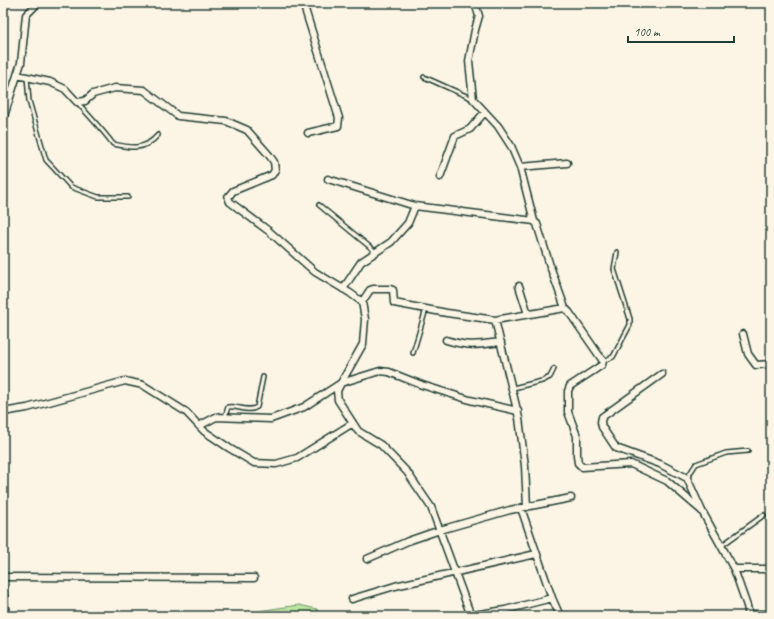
<svg xmlns="http://www.w3.org/2000/svg" width="774" height="619" viewBox="0 0 774 619" font-family="Caveat,sans-serif">
<style>
.green{fill:#bce6a2;stroke:#6e926b}
.lines{fill:none;stroke-linecap:round;stroke-linejoin:round}
.service-casing{stroke:#1f3d34;stroke-width:6}
.minor-casing{stroke:#1f3d34;stroke-width:9}
.service{stroke:#fcf5e5;stroke-width:3}
.minor{stroke:#fcf5e5;stroke-width:6}
</style>
<rect width="100%" height="100%" fill="#fcf5e5"/>
<filter id="ink" filterUnits="userSpaceOnUse"><feTurbulence type="fractalNoise" baseFrequency=".025" numOctaves="2"/><feDisplacementMap in="SourceGraphic" scale="8" xChannelSelector="R" yChannelSelector="G"/><feConvolveMatrix kernelMatrix="1 2 1 2 8 2 1 2 1" color-interpolation-filters="sRGB"/></filter>
<g filter="url(#ink)">
<path class="green" d="M299 605 317 609 319 616H224Z"/>
<g class="lines">
<defs>
<path id="service" d="M27 77 29 101 46 160 71 187 98 197H128
M424 77 473 99
M77 102C89 116 102 129 113 144 131 148 144 151 158 135
M319 205 376 252
M413 353 426 309
M603 361 613 357 630 325V319L614 269 617 252
M513 388 542 381 550 377 554 369
M225 417 228 407C237 405 248 413 257 407L263 377
M687 478 696 464 726 453 748 451
M721 546 764 515"/>
<path id="minor" d="M303 3 339 118 338 126 308 133
M475 3 479 16 475 30 469 61 473 99 498 126 511 146 520 167 534 221
M17 75 50 82 65 89 77 102 85 101 93 94 115 88 144 90 178 116 226 121 247 130 269 155 274 162 275 170 272 175 233 191 228 197 230 202 270 232 315 272 350 293 362 302 365 319 363 344 341 383 337 391 338 400 358 431 381 445 407 472 431 507 471 616
M3 119 21 63 26 15 38 3
M520 167 567 163
M440 177 455 136 470 129 485 112
M328 179 415 206 408 223 391 242 361 262 343 289
M415 206 534 221 537 224 550 266 565 308
M519 286 528 314
M362 302 370 290 373 289H390L393 290 394 303 447 313 495 320 565 308 569 312 603 361 602 365 570 386 568 391V412L577 436V456L578 463 582 467 631 464 667 481 702 511
M495 320 519 418 525 466 527 507
M743 334 748 354 756 365 771 364
M446 340C469 347 477 345 501 342
M662 374 602 417 601 422 602 427 616 448 660 464 687 478 702 511 734 569 747 606 749 616
M3 412 27 408 125 381 143 385 186 412 204 431 229 448 254 463 276 464 297 458 353 423
M199 426 216 417 271 419 304 407 341 383 380 371 389 372 422 385 470 400 518 411
M521 508 552 598 560 616
M367 559 408 541 440 530 510 510 571 498
M734 569H771
M3 577 254 578
M3 587 6 616
M352 599 395 586 536 554
M749 614H771
M468 616 505 610 552 598"/>
</defs>
<use href="#service" class="service-casing"/>
<use href="#minor" class="minor-casing"/>
<use href="#service" class="service"/>
<use href="#minor" class="minor"/>
</g>
</g>
<rect width="774" height="619" fill="none" stroke="#fcf5e5" stroke-width="16"/>
<rect x="8" y="8" width="758" height="603" fill="none" stroke="#1f3d34" stroke-width="1.5" filter="url(#ink)"/>
<path d="M628 36v6h106v-6" fill="none" stroke="#1f3d34" stroke-width="2"/>
<text x="634" y="36" font-size="12" fill="#1f3d34" stroke="#fcf5e5" stroke-width="3" paint-order="stroke">100 m</text>
</svg>
